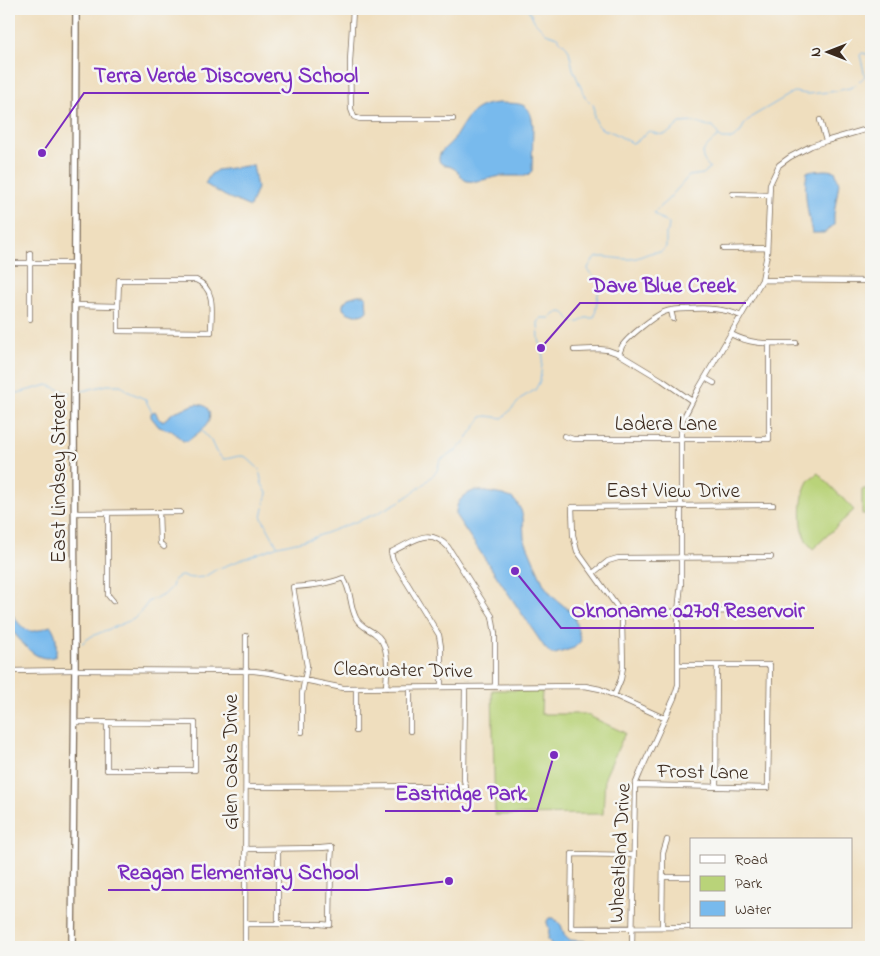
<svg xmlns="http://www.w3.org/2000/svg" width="880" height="956" viewBox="0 0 880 956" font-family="'Indie Flower',sans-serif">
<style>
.green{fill:#b9d379;stroke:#7a7e4c}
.water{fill:#78baed;stroke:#5a7286}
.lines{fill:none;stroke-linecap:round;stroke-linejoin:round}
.stream{stroke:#78baed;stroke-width:1}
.minor-casing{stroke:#7a6956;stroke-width:6}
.tertiary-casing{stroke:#7a6956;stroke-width:8}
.minor{stroke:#fff;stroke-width:4.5}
.tertiary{stroke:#fff;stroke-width:5.5}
.labels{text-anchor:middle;stroke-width:5;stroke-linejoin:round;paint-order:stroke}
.street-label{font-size:21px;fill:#3b2a1e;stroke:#f6f6f2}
.leader{fill:none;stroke:#7b2cbf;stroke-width:2}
.callout-dot{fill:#7b2cbf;stroke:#f6f6f2;stroke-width:2}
.callout-label{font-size:22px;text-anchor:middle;font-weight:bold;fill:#7b2cbf;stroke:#f6f6f2;stroke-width:5;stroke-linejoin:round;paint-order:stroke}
</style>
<rect width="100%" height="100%" fill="#f6f6f2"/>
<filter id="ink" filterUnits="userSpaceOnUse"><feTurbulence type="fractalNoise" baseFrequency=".02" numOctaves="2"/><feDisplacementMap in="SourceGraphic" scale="10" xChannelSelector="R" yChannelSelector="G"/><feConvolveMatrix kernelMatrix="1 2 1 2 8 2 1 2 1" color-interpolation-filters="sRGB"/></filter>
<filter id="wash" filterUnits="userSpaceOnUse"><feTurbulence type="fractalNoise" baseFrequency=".0096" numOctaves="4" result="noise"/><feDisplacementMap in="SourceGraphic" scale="20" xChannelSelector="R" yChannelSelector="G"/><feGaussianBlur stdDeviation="1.12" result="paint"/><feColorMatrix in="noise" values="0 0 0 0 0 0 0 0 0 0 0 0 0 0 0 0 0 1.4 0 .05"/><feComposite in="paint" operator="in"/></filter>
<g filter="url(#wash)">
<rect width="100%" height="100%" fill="#efdebe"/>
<path class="green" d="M818 473 854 510 813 549C810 546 807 543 806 540 799 526 800 492 809 480 811 477 816 475 818 473Z
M862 489H871V514H862Z
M492 690H542L541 714H585L625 733 605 777 603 814 495 815Z"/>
<path class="water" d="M498 103C519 104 530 100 533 125L532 171 528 175 525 176C517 176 509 176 502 176 492 177 477 183 467 181 461 179 459 171 453 168 449 165 438 166 439 158 439 150 452 144 455 137 467 118 472 105 498 103Z
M253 165 257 188 250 207 225 196 205 184 210 175 217 170Z
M826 170 835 171 839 183 834 214V225L824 233H812C808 214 803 191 807 172L809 171Z
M358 295H365L366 296 367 311C361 318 349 315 343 309V304L348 298Z
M196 404C203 405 207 405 209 412 213 425 197 433 188 441H183L172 431 159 427 151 417V413L155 411C158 415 157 420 163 421L174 412Z
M476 490 503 495 512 498 517 503 521 510 523 517 524 538 544 585 553 597 569 610 574 616 581 641 574 648 555 654H551L545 648 456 516C455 502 462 495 476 490Z
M9 610C16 618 22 633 35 631 41 630 45 627 51 626 58 637 56 643 56 656 40 663 28 650 19 639 16 635 11 630 9 626 8 621 9 614 9 610Z
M549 918H554L561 925 565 936 569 940 585 941V944C576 949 564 947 553 947L548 939C548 936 549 932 549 929 548 924 545 922 549 918Z"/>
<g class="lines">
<path class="stream" d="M528 9 535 22 546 33 557 37 567 47 569 51 573 69 585 97 594 106V117L598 125 602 129 614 133 632 143 636 142 649 131C665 138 668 134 680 123L695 122 705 126H713L719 136
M719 137 723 139H732L740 133 744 125 753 116 794 92 807 94 830 92 850 88 857 84 865 76 860 55 862 53 871 55
M78 392 107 385H121L129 392 145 399 152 412
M9 394H14L48 385 68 393H71
M201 430 211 441 216 452 223 459C232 459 238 454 246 457L259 469 262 484 267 493 262 518 277 545
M82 643 92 636 134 619 143 609 149 601 164 595 172 587 174 579 181 576 192 578 204 577 217 569 278 546 310 539 376 514 402 500 422 486 437 471 440 460 456 451 465 441 482 417 487 416 503 418 523 397 535 390 540 381 543 356 539 339 538 323 541 318H550C570 301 565 327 578 322 581 322 583 319 585 318H592L595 316 598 294 600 288V282L589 272 588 268C591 263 593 258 599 257 609 256 620 260 631 259 642 258 648 251 661 252L666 247V233L668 231 669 224C665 219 658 219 654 213 659 206 667 202 672 195 678 189 683 182 689 176L703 174 710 168C708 165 704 162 703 158 700 149 713 141 719 136"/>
</g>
</g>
<g filter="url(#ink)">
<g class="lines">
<defs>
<path id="minor" d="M353 9 350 62 351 109 354 117 360 119H453
M820 120 826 141
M733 194 769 195
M724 249 767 248
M9 263H76
M762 280 871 281
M75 305 118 306V331L211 332C211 313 217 289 196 280H119L118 306
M671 310 673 319
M30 319V253
M731 334C753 346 772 343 796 343
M574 350 598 349 608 350 619 354 662 380 692 401
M619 354C620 351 621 349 622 346 628 337 654 316 664 312 672 309 680 309 687 309 706 308 724 308 741 316
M705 378 714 383
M564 436 573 439H769V343
M159 512 160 543 164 547
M74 513 180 512
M108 513V595L113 601
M593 573 608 561 618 558 771 557
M621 614 628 612 769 611
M9 671 75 670 254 671 270 673 343 688 585 686 600 689 664 718
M441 687V647L439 635 393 560 391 552C412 543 428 525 448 547L492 616 495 634V687
M356 688V731
M410 688V731
M614 696 621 679 623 667 622 621 621 614 616 605 577 551 573 535 572 507 773 505
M75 722 195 723V770H107V723
M302 732V694L307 666 293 587C310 586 328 584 343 578 352 591 349 604 356 618 360 626 367 628 374 633 391 644 387 670 386 688
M635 785 768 788 770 665H678
M246 787 454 786 466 787 464 780 465 687
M716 787 717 665
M633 855 572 854 571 928 691 927
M663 877H691
M278 923V849
M245 924H320L330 925 331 860 332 847 321 848 246 849
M662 927 663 853 667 840
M245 947 246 636
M632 947 635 785 640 773 674 698 678 685V612L681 583V430L683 419 699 388 762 280 767 254 770 184 779 165 790 157 811 146 826 141 871 128"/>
<path id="tertiary" d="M72 947 75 670 74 419 76 9"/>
</defs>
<use href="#minor" class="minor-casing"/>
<use href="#tertiary" class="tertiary-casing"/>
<use href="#minor" class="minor"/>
<use href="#tertiary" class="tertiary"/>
</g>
</g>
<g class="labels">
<g class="street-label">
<text x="666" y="430">Ladera Lane</text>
<text transform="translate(58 478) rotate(-90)" y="7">East Lindsey Street</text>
<text x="673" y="497">East View Drive</text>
<text transform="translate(403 669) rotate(1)" y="7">Clearwater Drive</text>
<text transform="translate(230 762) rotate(-90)" y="7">Glen Oaks Drive</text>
<text transform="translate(703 771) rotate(1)" y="7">Frost Lane</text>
<text transform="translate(619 853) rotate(-87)" y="7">Wheatland Drive</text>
</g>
</g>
<path class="leader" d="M42 153L84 93H369M541 348L580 303H746M515 571L561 628H814M554 755L537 811H385M449 881L368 890H108"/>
<g class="callout-dot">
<circle cx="42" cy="153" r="5"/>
<circle cx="541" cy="348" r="5"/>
<circle cx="515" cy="571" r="5"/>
<circle cx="554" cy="755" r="5"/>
<circle cx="449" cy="881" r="5"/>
</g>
<g class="callout-label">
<text x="226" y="82">Terra Verde Discovery School</text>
<text x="663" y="292">Dave Blue Creek</text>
<text x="688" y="617">Oknoname 02709 Reservoir</text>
<text x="461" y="800">Eastridge Park</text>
<text x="238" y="879">Reagan Elementary School</text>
</g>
<rect width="880" height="956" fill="none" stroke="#f6f6f2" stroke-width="30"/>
<rect x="690" y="838" width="162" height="90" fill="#f6f6f2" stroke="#aba49d"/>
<rect x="700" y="855" width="25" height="8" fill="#ffffff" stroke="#aba49d"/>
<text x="735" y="864" font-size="15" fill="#3b2a1e">Road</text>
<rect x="700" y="876" width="25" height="15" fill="#b9d379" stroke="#aba49d"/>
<text x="735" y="888" font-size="15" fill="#3b2a1e">Park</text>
<rect x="700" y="901" width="25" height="15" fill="#78baed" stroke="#aba49d"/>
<text x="735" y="914" font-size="15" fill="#3b2a1e">Water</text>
<g transform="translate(828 52) rotate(270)" stroke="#f6f6f2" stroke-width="4" paint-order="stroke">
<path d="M0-4L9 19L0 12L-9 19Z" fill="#3b2a1e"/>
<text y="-8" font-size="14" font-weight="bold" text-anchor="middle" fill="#3b2a1e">N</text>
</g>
</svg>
